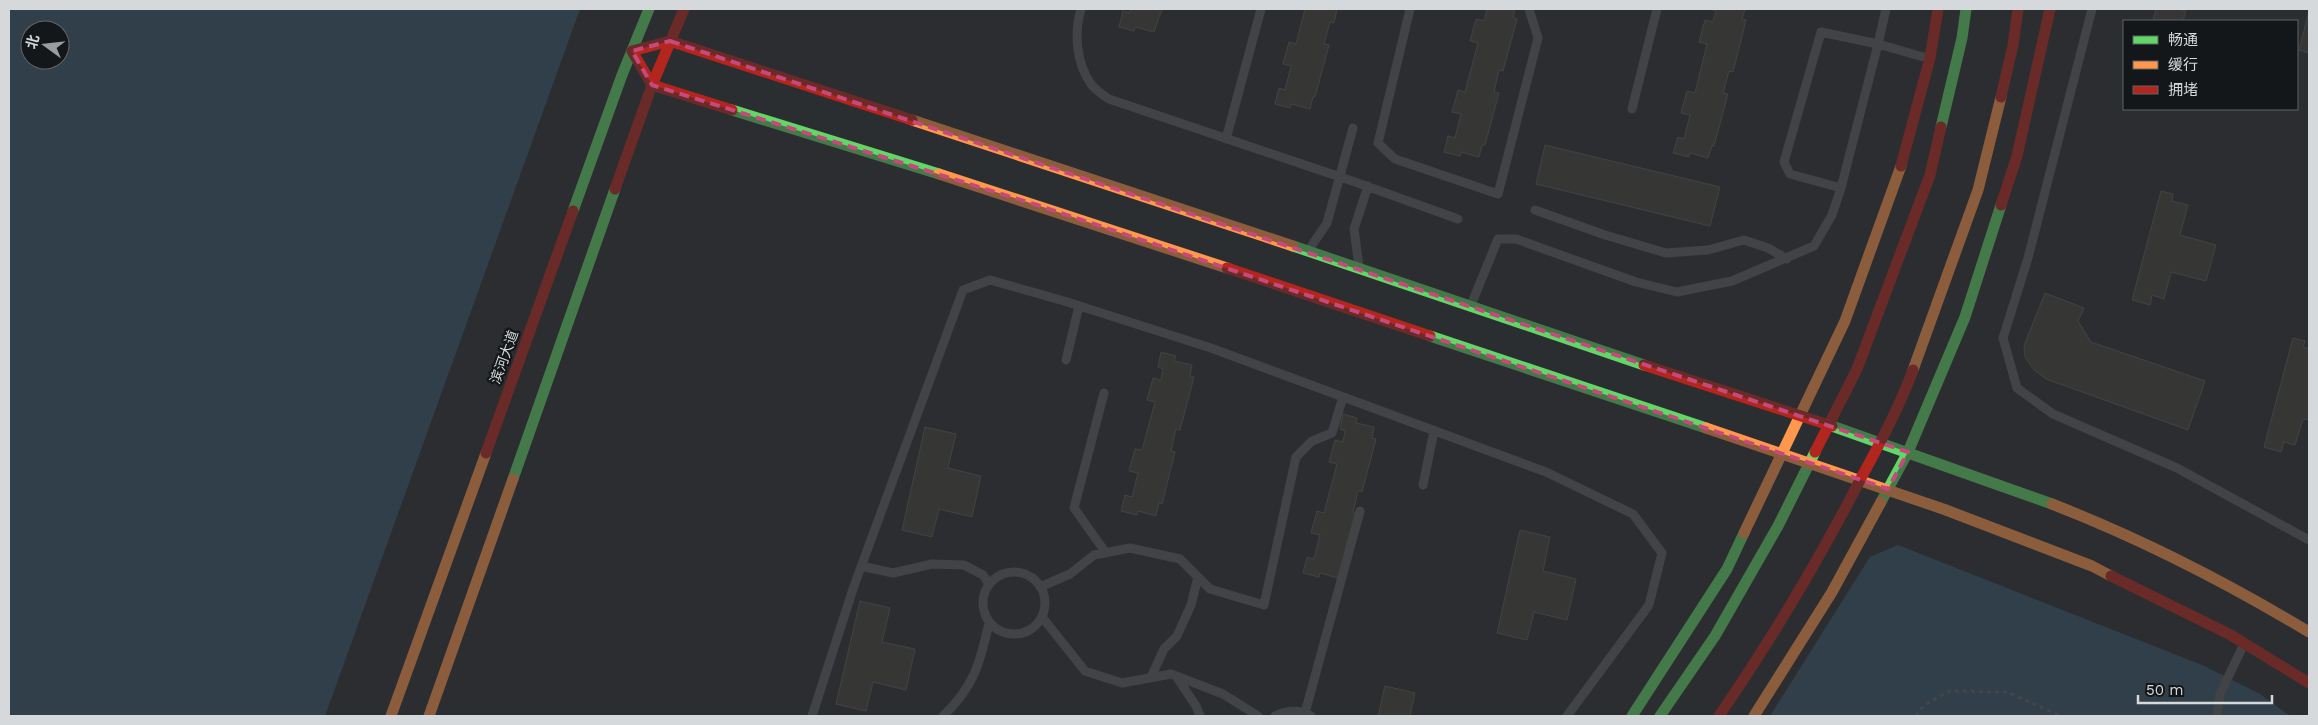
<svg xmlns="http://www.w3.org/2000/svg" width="2318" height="725" viewBox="0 0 2318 725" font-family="'Work Sans','Noto Sans SC',sans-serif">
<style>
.green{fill:#385469;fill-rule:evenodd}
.building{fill:#444239;stroke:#5b5c5c}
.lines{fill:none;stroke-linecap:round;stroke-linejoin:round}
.path{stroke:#606264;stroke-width:3;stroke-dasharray:4 4;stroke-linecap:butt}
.lane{stroke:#5c5e60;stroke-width:9}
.fast{stroke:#63d668;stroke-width:11}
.slow{stroke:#ff974d;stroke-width:11}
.jam{stroke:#b3261e;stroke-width:11}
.marked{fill:none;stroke:#c7487b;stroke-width:4;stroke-dasharray:10 6;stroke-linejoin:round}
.labels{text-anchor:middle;stroke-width:4.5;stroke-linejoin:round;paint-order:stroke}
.street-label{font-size:14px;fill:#d5d9dc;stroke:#141719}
</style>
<rect width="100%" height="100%" fill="#2b2e31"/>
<path class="green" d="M9 9H580L325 716H9ZM30 30H60V60H30Z
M1898 545 2202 665 2260 694 2290 716H1770L1870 557Z"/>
<path class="building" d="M1131 9H1162L1154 32 1135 27 1134 31 1119 27 1123 11 1129 13Z
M1305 9H1337L1334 23 1330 22 1324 44 1329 45 1315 97H1313L1310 109 1291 104 1290 108 1275 104 1279 88 1285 90 1291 66 1283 64 1289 42 1296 44Z
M1482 9H1515L1513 17 1517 19 1503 71 1499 70 1494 92 1499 93 1485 145H1482L1479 157 1461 152 1460 156 1444 152 1448 136 1455 138 1461 114 1452 112 1458 90 1465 92 1478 43 1470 41 1476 19 1484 21 1487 10Z
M1710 9H1745L1742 19 1746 20 1733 72 1729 71 1723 93 1728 94 1714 146H1712L1708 158 1690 153 1689 157 1673 153 1678 137 1684 139 1690 115 1681 113 1687 91 1695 93 1707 44 1699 42 1705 20 1713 22 1716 11Z
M2156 9H2177L2186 11 2183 21H2153Z
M2309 11V53L2299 50Z
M1545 145 1720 187 1710 226 1536 184Z
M2161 191 2173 194 2172 201 2188 205 2180 235 2216 245 2206 281 2171 272 2164 299 2152 295 2150 305 2132 300Z
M2045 293 2084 308 2078 321 2091 342 2205 381 2188 430 2046 379 2034 370 2025 357 2024 346Z
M2293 338 2305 341 2303 347 2309 349V420L2303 419 2295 445 2284 442 2281 452 2264 447Z
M1161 352 1176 356 1174 361 1192 365 1190 376 1194 377 1180 430 1176 429 1171 451 1175 452 1162 504 1159 503 1156 516 1138 511 1137 515 1121 511 1125 495 1132 497 1138 473 1129 471 1135 449 1142 450 1155 402 1147 400 1153 378 1161 380 1163 369 1158 367Z
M1343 414 1357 418 1356 423 1374 427 1372 438 1376 439 1362 492 1358 491 1353 512 1357 514 1338 578 1320 573 1319 577 1303 573 1307 557 1314 559 1320 535 1311 533 1317 511 1324 513 1337 464 1329 462 1335 440 1343 442 1345 431 1340 429Z
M925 427 956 434 948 468 981 476 972 517 939 509 932 537 902 530Z
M1520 530 1550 537 1543 571 1576 579 1567 620 1534 612 1527 640 1497 633Z
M860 601 890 608 882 642 915 649 906 690 873 682 866 711 836 704Z
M1385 686 1415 693 1410 716H1378Z"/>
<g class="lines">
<path class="path" d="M1916 716 1924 705 1950 691 2007 692 2061 716"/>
<path class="lane" d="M1081 9C1074 32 1076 63 1091 84 1095 90 1103 95 1109 99L1355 182 1458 219
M1410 9 1378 143 1395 159 1498 194 1538 38 1529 9
M1886 9 1878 44 1927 58
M2092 9 2028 258 2003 338 2017 388 2053 414 2177 468 2309 540
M1821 32 1878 44 1841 188 1790 174 1784 162Z
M1632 109 1657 9
M1226 139 1261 9
M1535 210 1605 235 1666 253 1708 250 1744 240 1768 248 1787 259
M1308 251 1327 223 1353 128
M1359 266 1354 229 1368 186
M1471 305 1498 239H1516L1636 282 1677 292 1732 281 1814 246 1832 215 1841 188
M1066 360 1079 306
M1104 393 1074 508 1106 553
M1423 485 1434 431
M861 566 893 573 932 564 964 565 983 575 989 584
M983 603a31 31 0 1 1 62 0a31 31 0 1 1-62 0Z
M1040 587 1070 574 1094 555 1130 548 1180 559 1210 589 1264 605 1296 457 1312 441 1332 433 1343 397
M1042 617 1085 671 1122 683 1171 674 1223 694 1258 716
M1176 676 1196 706 1200 716
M1151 677 1164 649 1177 636 1191 605 1198 577
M1305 713 1360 511
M812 716 854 586 963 290 990 280 1064 301 1211 348 1546 472 1633 514 1662 553 1649 605 1567 716
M943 716C974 687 980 663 989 623
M1275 716C1288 710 1299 709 1311 716
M2217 716 2220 694 2244 644"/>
<path class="fast" d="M732 110 939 174
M1941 127 1962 38 1966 9
M573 211 622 75 649 9
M1293 246 1644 365
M1430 336 1706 428
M1832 426 2052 504
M513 479 615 189
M1881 502 1908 452 1965 317 2001 205
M1632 716 1727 569 1744 533
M1660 716 1715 636 1778 526 1815 452"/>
<path class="slow" d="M912 120 1293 246
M939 174 1227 268
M1913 370 1978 190 2001 97
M1706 428 1946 510 2092 566 2111 576
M2052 504C2142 539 2226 582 2309 632
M1744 533 1845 321 1901 166
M391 716 486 453
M429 716 513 479
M1754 716 1832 592 1881 502"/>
<path class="jam" d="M2001 97 2013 45 2018 9
M732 110 652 85 632 51 670 41 912 120
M1901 166 1930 58 1938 9
M615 189 652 85 684 9
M2001 205 2017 156 2050 9
M1227 268 1430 336
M1644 365 1832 426
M1815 452 1857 369 1930 175 1941 127
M486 453 573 211
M2111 576 2229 634 2309 683
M1719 716C1771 640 1818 562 1860 480 1879 445 1899 408 1913 370"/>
</g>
<path d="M0 0H2318V725H0ZM670 41 1908 452 1888 489 1037 205 652 85 632 51Z" fill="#2b2e31" fill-opacity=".55" fill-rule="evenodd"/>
<path class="marked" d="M670 41 1908 452 1888 489 1037 205 652 85 632 51Z"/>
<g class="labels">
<g class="street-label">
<text transform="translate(504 357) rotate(-70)" y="5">滨河大道</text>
</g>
</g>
<rect width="2318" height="725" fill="none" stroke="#d5d9dc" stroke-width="20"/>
<rect x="2123" y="20" width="175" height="90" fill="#141719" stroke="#616567"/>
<rect x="2133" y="36" width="25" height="8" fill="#63d668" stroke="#616567"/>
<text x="2168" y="45" font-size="15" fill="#d5d9dc">畅通</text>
<rect x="2133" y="61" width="25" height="8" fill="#ff974d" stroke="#616567"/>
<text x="2168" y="70" font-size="15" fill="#d5d9dc">缓行</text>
<rect x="2133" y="86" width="25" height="8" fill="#b3261e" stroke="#616567"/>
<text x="2168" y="95" font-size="15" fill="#d5d9dc">拥堵</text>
<g transform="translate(45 45) rotate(285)"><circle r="24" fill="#141719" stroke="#616567"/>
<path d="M0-4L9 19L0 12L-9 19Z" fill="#9a9da0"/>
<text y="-8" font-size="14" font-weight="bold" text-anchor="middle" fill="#d5d9dc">北</text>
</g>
<path d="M2138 695v8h134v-8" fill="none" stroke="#d5d9dc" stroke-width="2.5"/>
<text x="2146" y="695" font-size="15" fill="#d5d9dc" stroke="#141719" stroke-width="4" paint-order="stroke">50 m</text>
</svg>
